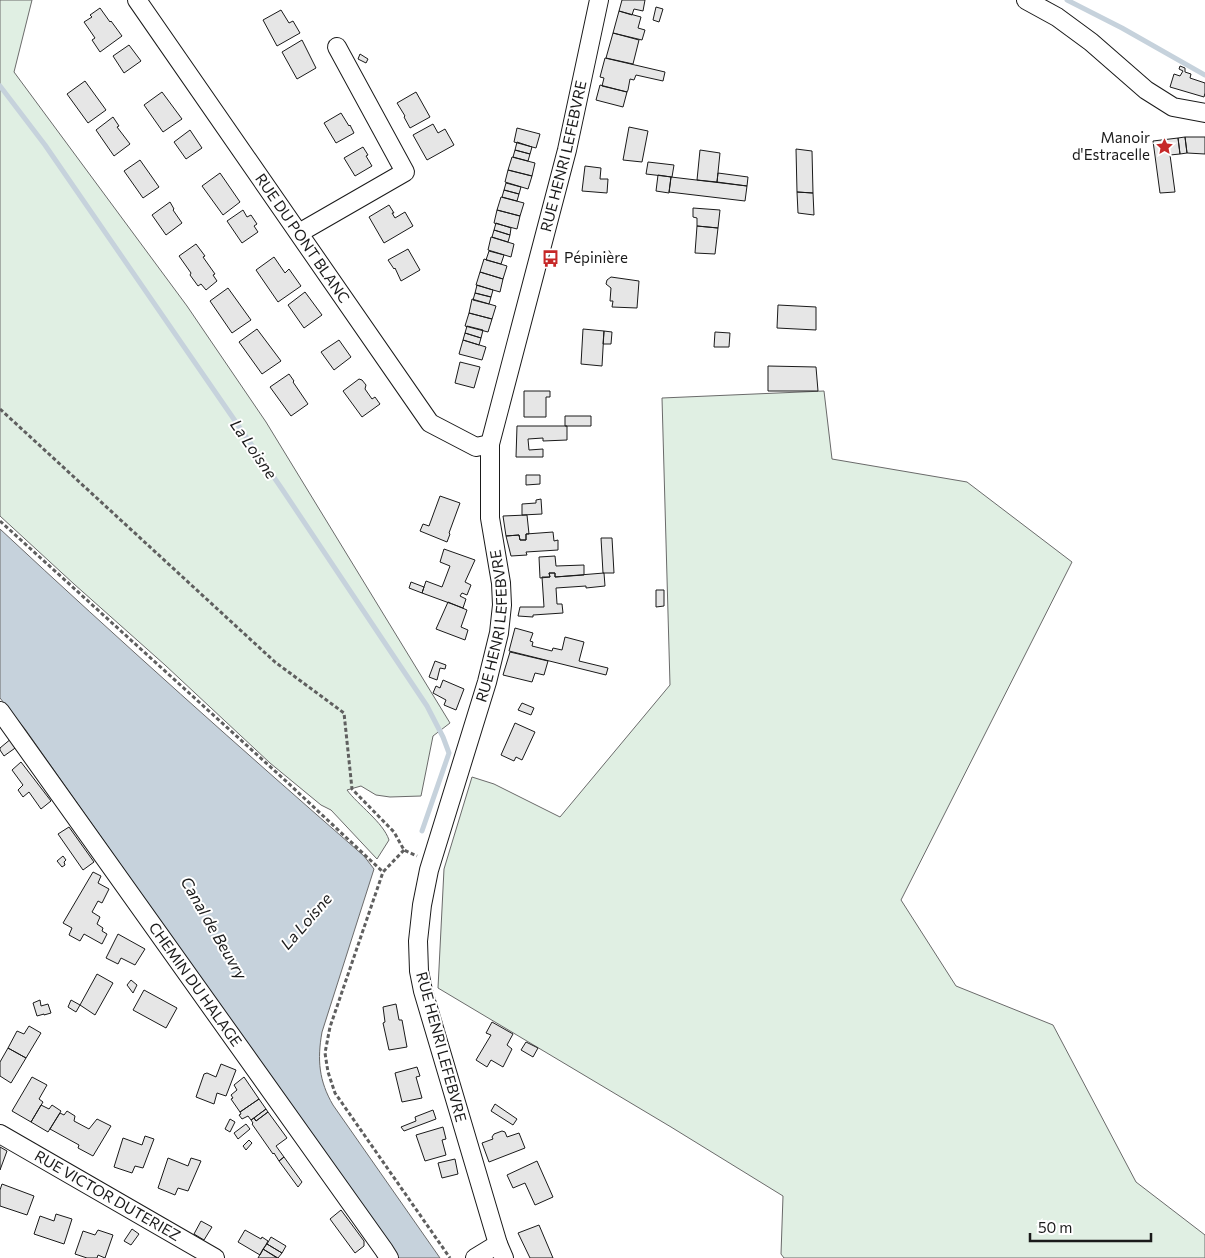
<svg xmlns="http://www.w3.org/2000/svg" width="1205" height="1258" viewBox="0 0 1205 1258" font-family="Commissioner,sans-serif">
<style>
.green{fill:#e0efe3;stroke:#6a6a6a}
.water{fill:#c6d2dc;stroke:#6a6a6a}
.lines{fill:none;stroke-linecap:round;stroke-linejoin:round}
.stream{stroke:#c6d2dc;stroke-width:5}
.building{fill:#e6e6e6;stroke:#1a1a1a}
.minor-casing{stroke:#1a1a1a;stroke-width:20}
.path{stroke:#5f5f5f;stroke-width:3;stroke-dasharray:4 2.5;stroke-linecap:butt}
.minor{stroke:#fff;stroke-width:18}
.labels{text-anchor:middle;stroke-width:4;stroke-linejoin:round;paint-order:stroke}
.poi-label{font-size:15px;fill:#1a1a1a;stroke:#fff;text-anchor:end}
.street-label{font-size:15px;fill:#1a1a1a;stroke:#fff}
.water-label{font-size:16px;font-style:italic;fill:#1a1a1a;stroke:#fff}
</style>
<rect width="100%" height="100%" fill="#fff"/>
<path class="green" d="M0 0H32L14 72 187 306 266 422 450 723 433 736 421 796 390 797 376 795 361 786 347 790C358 805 383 822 389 840L377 859 331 810 321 805 270 763 165 665 74 584 0 516Z
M824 391 832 459 967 482 1072 562 901 900 956 986 1053 1025 1136 1182 1205 1235V1258H784L781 1254 783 1196 671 1127 438 988 444 869 472 777 494 784 560 817 670 685 662 398Z"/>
<path class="water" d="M0 529C119 640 241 749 364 856L374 869 322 1032C317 1060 319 1081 333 1105L440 1258H398L25 729 0 698Z"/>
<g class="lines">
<path class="stream" d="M1067 0 1122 28 1205 75
M0 86 45 145 282 489 427 706 443 737 449 753 422 831"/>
</g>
<path class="building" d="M622 0H645L643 11 634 9 632 15 619 11Z
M656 7 663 9 659 22 653 20Z
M100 8 110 22 111 21 122 36 100 52 92 40 95 38 84 22 92 17 90 15Z
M281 10 289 23 293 21 300 33 277 46 263 20Z
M619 11 641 17 638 28 645 30 642 40 613 33Z
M613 33 639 40 633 64 606 58Z
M302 40 316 68 297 79 282 52Z
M129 45 141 61 124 73 113 56Z
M360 54 368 59 366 63 358 59Z
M605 58 665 72 663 81 636 75 634 80 630 79 628 90 627 92 602 86 604 78 600 77Z
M1180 66 1185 68V72L1191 74 1190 78 1205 83V93L1204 97 1170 87 1174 74 1180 76 1183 71 1179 69Z
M85 81 106 110 88 123 67 94Z
M600 85 627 92 623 107 596 100Z
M162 92 182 119 163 132 144 105Z
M416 92 430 117 410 128 404 117 405 116 397 103Z
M341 113 349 126 350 125 354 133 336 143 324 123Z
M113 117 119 126 117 127 130 144 114 156 96 130Z
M433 124 438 133 445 129 454 145 427 160 413 135Z
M629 127 648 131 642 162 623 160Z
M517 128 540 134 536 148 514 142Z
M190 130 202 148 186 159 174 142Z
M1185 137 1187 153 1180 154 1178 138Z
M1185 137H1205V154L1187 153Z
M1178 138 1180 154 1170 155 1175 192 1160 193 1153 141Z
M517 142 532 147 530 154 515 150Z
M363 147 368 155 366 156 372 166 355 176 344 158Z
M796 149 812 151 813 193 797 192Z
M515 150 530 154 528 161 513 157Z
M700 150 720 153 717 182 697 180Z
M512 157 535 163 532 176 508 170Z
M140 160 159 187 143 198 124 171Z
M648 162 674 165 672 177 646 174Z
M585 166 601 168 600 179H608L607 193 582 191Z
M508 170 532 176 528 189 505 182Z
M220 173 240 202 223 215 202 186Z
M718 173 748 177 747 186 717 182Z
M658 175 671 177 669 193 656 191Z
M671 177 747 186 745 201 669 192Z
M506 183 521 187 519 194 504 190Z
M504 190 519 194 517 201 502 197Z
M797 192 813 193 814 215 798 213Z
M501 197 524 203 520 216 497 210Z
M170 202 174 209 173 210 182 223 166 235 152 215Z
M389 205 394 213H392L395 218 405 212 413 226 384 243 369 217Z
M693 208 720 210 718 228 697 226V218L693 217Z
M243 210 247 217 251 215 257 224 254 226 258 232 242 243 227 221Z
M497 210 520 216 517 229 494 223Z
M496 223 511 228 510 235 494 230Z
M697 226 718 228 715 254 695 253Z
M494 230 510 235 508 242 492 237Z
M491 237 514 244 511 257 488 250Z
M196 244 205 256 203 257 215 274 213 275 217 281 206 290 201 284 198 286 190 275 191 273 179 256Z
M408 249 420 270 401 281 395 268 394 269 388 260Z
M489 251 504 255 501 264 486 260Z
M274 257 285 273 289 269 301 286 278 302 256 270Z
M484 259 507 266 503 279 480 272Z
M480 272 503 279 500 292 476 285Z
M611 277 639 281 637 308 612 307 613 301H610L611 288 606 284 607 280Z
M477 285 493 290 491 297 475 293Z
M228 288 251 320 232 333 210 301Z
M305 292 322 315 304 328 288 305Z
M475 293 491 297 489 304 473 300Z
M472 299 496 306 492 319 469 313Z
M778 305 816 307V330L777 328Z
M469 313 492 319 488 332 465 326Z
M467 326 483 330 481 338 465 333Z
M257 329 281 361 262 374 239 342Z
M583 329 604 331 602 366 581 364Z
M604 331 612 332 611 344H603Z
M715 332 730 333 729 347H714Z
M465 333 481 338 479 345 463 340Z
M339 340 351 357 334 370 321 352Z
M463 340 486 347 482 360 459 354Z
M460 362 480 367 474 388 455 383Z
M768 366 816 367 818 391H768Z
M289 374 294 381 293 382 308 404 291 416 270 387Z
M359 379 362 380 366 385 365 389 372 399 375 397 380 404 362 417 343 391Z
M524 391H550V397H546V417H524Z
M565 416H591V426H565Z
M517 426H567V440L543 441V438L528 439 529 450 543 449V457H516Z
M526 475H540V484L526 485Z
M440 496 460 503 449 533 450 534 447 542 420 531 423 524 429 526Z
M541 499 542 514 522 515V504L536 503V500Z
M527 515 529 534H526V540H520L519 535 506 536 503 516Z
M553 532 554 541 558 540V550L526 552 527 555 511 556 506 536 519 535 520 540H526V534Z
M601 538H612L614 573H603Z
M444 549 475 560 465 582 471 585 467 595 462 593 460 596 466 599 463 608 422 593 426 581 442 587 450 566 440 562Z
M555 556 556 566 584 565V575L555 577V573H549L550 577 540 578 539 557Z
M549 573H555V577L604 573 605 586 586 588V586L556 588 557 604H562L563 613 533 615V617L518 616 520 607H544L542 577H550Z
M411 582 424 587 422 593 409 588Z
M656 590H664V606L656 607Z
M448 602 467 610 461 627 468 630 465 640 436 629Z
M515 628 533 633 530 641 533 642 532 646 552 651 553 648 562 650 565 637 584 642 579 661 608 668 606 675 509 651Z
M510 652 548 661 544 675 535 673 532 682 503 675Z
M435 661 446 665 445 669 440 668 437 680 429 677Z
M443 680 464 689 456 710 444 705 446 700 433 693 436 686 440 688Z
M522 703 534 708 531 715 518 710Z
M515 723 535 732 522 760 516 757 514 761 501 755Z
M12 738 18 746 4 756 0 750V748Z
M21 762 51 801 41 809 29 792 23 797 18 790 23 785 12 770Z
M69 827 94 862 83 870 58 834Z
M63 856 66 860 64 862 65 865 62 867 57 861Z
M93 872 101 876 98 883 109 889 102 903 98 901 92 912 100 917 97 924 103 928 102 931 107 934 102 944 84 934 80 941 69 935 72 928 63 923Z
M118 934 145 949 135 965 121 958 118 964 106 958Z
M97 974 113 983 95 1015 80 1005Z
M131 980 137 985 133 993 127 985Z
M144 990 177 1008 166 1028 133 1010Z
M40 1000 41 1006 48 1004 51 1013 44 1015V1014L37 1016 33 1003Z
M71 1000 80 1005 76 1012 68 1007Z
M396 1004 399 1020H402L407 1047 389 1050 383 1023 385 1022 383 1007Z
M492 1022 513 1034 507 1045 512 1049 503 1067 491 1060 487 1067 476 1060 491 1035 486 1033Z
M29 1026 41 1033 26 1058 8 1048 17 1031 24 1034Z
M526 1042 538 1048 533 1057 521 1050Z
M8 1048 26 1058 11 1083 0 1076V1062Z
M221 1064 236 1070 226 1096 217 1093 214 1104 196 1097 204 1074 207 1073 216 1077Z
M417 1067 420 1076 416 1077 422 1098 402 1102 395 1073Z
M32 1077 47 1085 39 1099 43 1102 31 1122 12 1111Z
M244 1077 259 1099 240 1112 231 1099 233 1098 231 1095 237 1090 234 1085Z
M259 1099 266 1109 251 1120 248 1116 242 1119 239 1115 241 1114 240 1112Z
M495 1104 517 1119 513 1125 491 1111Z
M41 1105 49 1109 52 1105 61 1111 48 1132 31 1122Z
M266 1109 268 1112 256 1121 254 1118Z
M433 1110 436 1119 404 1131 401 1127 416 1121 415 1117Z
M67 1111 75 1116 74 1121 89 1129 97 1119 111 1126 93 1156 78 1148 79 1145 50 1129 60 1113 64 1115Z
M268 1112 287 1138 276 1146 284 1157 279 1161 274 1153 273 1154 252 1124 253 1123 251 1120 254 1118 256 1121Z
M230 1119 235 1122 230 1132 225 1129Z
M246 1124 250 1129 238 1139 234 1133Z
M443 1127 446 1139 442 1140 446 1155 425 1161 416 1135Z
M502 1131 505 1132 507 1137 519 1133 525 1148 489 1162 482 1143 493 1139 492 1137 494 1134Z
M145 1136 154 1139 143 1168 135 1166 132 1173 114 1167 123 1138 142 1145Z
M249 1140 252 1143 246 1150 243 1146Z
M0 1147 7 1151 0 1170Z
M284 1157 302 1182 298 1187 279 1161Z
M168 1158 188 1166 191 1158 201 1161 188 1191 178 1188 175 1195 158 1188Z
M455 1159 458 1174 442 1178 438 1163Z
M537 1161 553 1197 535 1205 525 1183 513 1188 507 1175Z
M2 1184 34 1196 27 1215 0 1206V1190Z
M341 1210 364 1241V1246L355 1253 330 1219Z
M56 1214 72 1219 64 1244 34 1234 40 1216 54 1221Z
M201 1221 212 1227 204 1240 194 1234Z
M539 1225 553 1258H530L518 1233Z
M132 1229 139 1234 131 1245 124 1241Z
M98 1230 113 1235 105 1258 98 1255 97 1258H87L75 1254 83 1231 95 1235Z
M245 1230 261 1239 262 1237 268 1241 260 1255 238 1242Z
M271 1237 286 1246 282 1253 267 1244Z
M267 1244 282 1253 278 1258 263 1249Z
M263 1249 277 1258H258Z"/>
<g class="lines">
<defs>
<g id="minor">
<path id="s1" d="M137 0 430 423 476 447 490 444"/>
<path d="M1026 0 1057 17 1091 42 1146 90 1173 107 1205 113"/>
<path d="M299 233 405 172 337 47"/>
<path id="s2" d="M0 711 384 1250 389 1258"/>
<path id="s3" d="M0 1134 215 1258"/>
<path d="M475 1258 498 1244"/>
<path id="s4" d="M504 1258 498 1244 423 991 419 971 418 941 422 905 429 870 487 682 499 633 502 605 501 583 490 518V444L567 150 599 0"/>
</g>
</defs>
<use href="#minor" class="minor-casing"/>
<path class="path" d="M0 409 275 662 344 713 352 789 394 832 404 850 417 856
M0 521 287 782 383 872
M404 850 383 872 330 1027 325 1053 328 1072 335 1093 450 1258"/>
<use href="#minor" class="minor"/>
</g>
<defs>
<symbol id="sight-bare" viewBox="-9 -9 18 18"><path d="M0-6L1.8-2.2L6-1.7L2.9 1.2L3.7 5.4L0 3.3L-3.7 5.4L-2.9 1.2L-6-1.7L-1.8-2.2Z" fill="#c62828" stroke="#fff" stroke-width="2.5" paint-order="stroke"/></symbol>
<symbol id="bus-bare" viewBox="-9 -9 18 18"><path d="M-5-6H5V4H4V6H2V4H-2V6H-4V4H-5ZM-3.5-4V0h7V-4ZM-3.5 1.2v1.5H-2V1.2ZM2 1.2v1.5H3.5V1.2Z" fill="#c62828" stroke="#fff" stroke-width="2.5" paint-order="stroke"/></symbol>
</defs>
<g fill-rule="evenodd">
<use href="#sight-bare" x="1152" y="134" width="25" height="25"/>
<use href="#bus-bare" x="538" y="246" width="25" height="25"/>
</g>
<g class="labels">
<g class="poi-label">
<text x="1150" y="143">Manoir<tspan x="1150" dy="17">d'Estracelle</tspan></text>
<text x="564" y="263" text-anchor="start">Pépinière</text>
</g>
<g class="street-label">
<text dy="5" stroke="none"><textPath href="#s4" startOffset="1136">RUE HENRI LEFEBVRE</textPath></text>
<text dy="5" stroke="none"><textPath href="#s1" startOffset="290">RUE DU PONT BLANC</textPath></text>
<text dy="5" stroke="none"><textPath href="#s4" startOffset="655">RUE HENRI LEFEBVRE</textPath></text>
<text dy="5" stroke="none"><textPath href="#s2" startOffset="336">CHEMIN DU HALAGE</textPath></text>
<text transform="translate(441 1047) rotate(75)" y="5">RUE HENRI LEFEBVRE</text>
<text dy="5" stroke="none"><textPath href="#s3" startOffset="124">RUE VICTOR DUTERIEZ</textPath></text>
</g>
<g class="water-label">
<text transform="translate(254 449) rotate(55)" y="6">La Loisne</text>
<text transform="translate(306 921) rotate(-49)" y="6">La Loisne</text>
<text transform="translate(214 928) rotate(60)" y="6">Canal de Beuvry</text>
</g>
</g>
<path d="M1030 1233v8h121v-8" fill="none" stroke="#1a1a1a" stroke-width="2.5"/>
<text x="1038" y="1233" font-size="15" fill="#1a1a1a" stroke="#ffffff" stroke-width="4" paint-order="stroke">50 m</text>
</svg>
